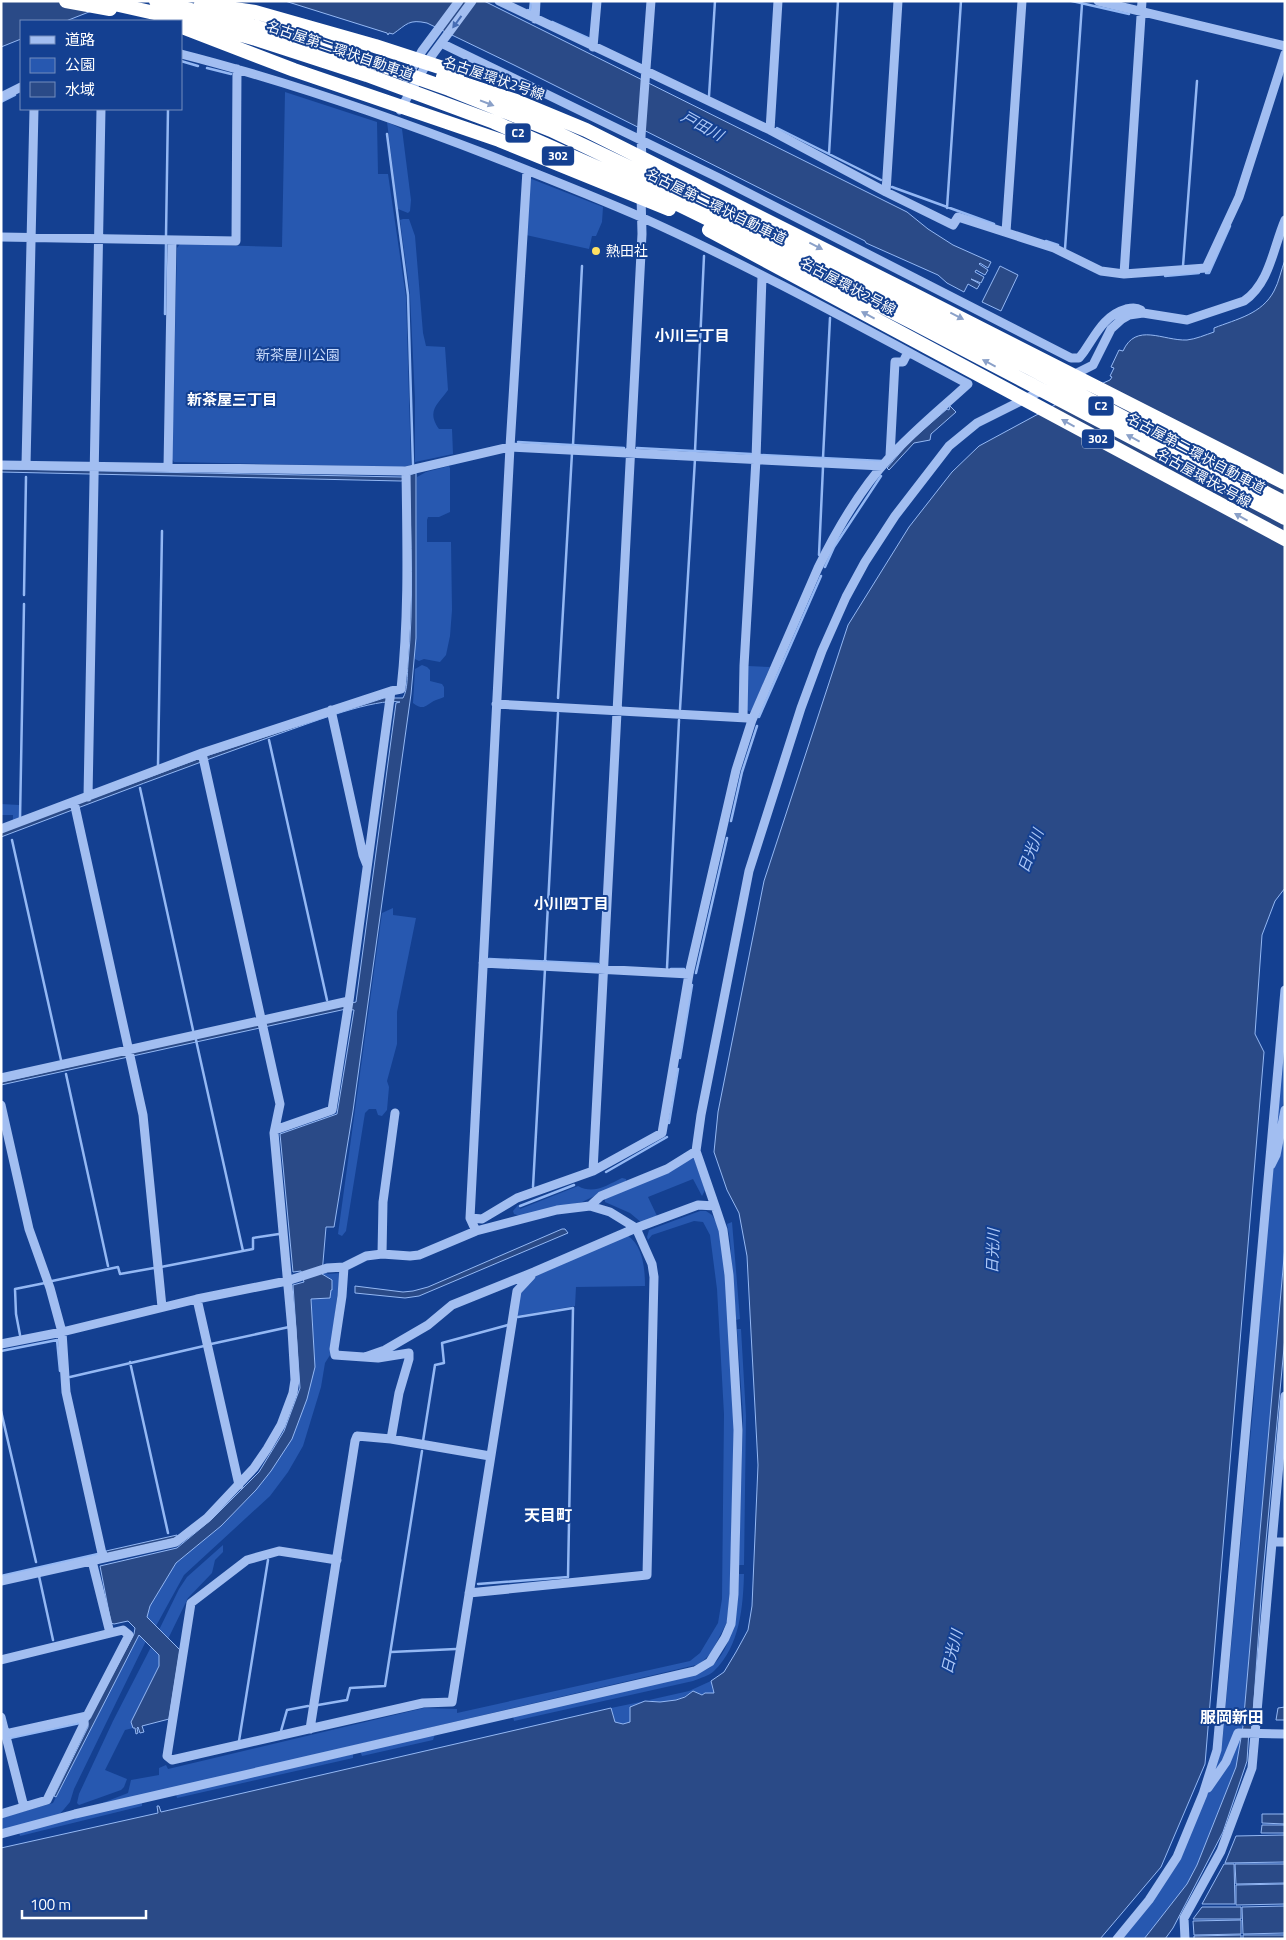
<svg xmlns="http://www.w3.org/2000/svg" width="1286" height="1940" viewBox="0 0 1286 1940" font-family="'Titillium Web','Noto Sans JP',sans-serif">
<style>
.green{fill:#2758b0}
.water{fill:#2a4a87;stroke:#94b8f4}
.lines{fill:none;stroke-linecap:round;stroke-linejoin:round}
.stream{stroke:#94b8f4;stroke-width:2.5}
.minor{stroke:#a2bef1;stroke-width:9}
.highway{stroke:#fff;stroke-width:14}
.oneway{fill:#466cb3}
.oneway2{fill:#8aa0c8}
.poi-dot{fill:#ffe062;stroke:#144091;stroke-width:2}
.labels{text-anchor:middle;stroke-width:4;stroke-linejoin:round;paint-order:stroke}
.shield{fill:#144091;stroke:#b8c6de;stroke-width:1}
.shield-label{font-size:12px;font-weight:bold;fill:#fff}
.street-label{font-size:14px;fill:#fff;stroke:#144091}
.poi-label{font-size:14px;fill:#fff;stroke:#144091;text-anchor:start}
.park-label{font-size:14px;fill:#c9dbfc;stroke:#144091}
.water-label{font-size:15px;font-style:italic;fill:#aec9f8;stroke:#144091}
.neighbourhood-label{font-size:15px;font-weight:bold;fill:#fff;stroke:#144091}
.quarter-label{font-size:16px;font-weight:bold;fill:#fff;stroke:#144091}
</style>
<rect width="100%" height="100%" fill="#144091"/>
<path class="green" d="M285 92 377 122 378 174H388L406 297 411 465 402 467 174 462 172 459 177 248 180 244 282 247Z
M387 122 402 129 411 200 410 211 408 213 398 209Z
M529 178 603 207 602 222 596 236H592L589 249 526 235Z
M403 219H409L415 236 423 333 426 346 445 347 448 390C438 404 426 411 439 429H452L453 454 415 462V399L410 295 400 220Z
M449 466 450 468V512L439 517H428L427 520V542H451L452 610 450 636 446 655 440 662 424 659 419 661 415 659 417 477 426 472Z
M422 665 427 667 430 670V681L442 684 444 687V697C442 698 439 699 436 700 426 704 425 712 413 703L415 669Z
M748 666 770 667 751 712 747 710Z
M1 804 19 805V819L13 822V815H1Z
M393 908V915L416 918 397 1012V1044L387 1081 389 1087 387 1110 382 1116 378 1115 376 1109H369L365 1113 346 1231 342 1236 338 1234 382 913Z
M1285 1022V1094L1272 1159Z
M1285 1125V1246L1243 1726V1732L1210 1783 1222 1745 1254 1398 1263 1257 1272 1169Z
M694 1158 705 1190 702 1196 693 1179 648 1197 657 1216 642 1223 630 1213 605 1202V1197Z
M622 1178 626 1179V1181L582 1202 520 1216 514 1214 513 1211 518 1205 520 1209 578 1186C594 1195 607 1185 622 1178Z
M700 1211H706L712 1215 719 1227 726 1278 734 1430 730 1589 727 1622 711 1653 700 1664 92 1807 128 1793 131 1780 159 1775V1768L166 1765 168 1769 424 1708 457 1709V1713L690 1661 700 1653 718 1623 722 1599 724 1414 717 1289 710 1235 703 1222 694 1221 652 1235 648 1240 647 1237 649 1230Z
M732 1222 740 1319 736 1320 730 1240 727 1224Z
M627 1235C643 1245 645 1269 645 1286L576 1287 575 1306 516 1316 519 1295 535 1276Z
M325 1272 328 1274 340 1273 330 1355 325 1363 321 1387 303 1446 288 1472 270 1496 184 1575 156 1626 147 1617 150 1606 176 1563 221 1526 256 1490 271 1471 315 1367 311 1299 331 1290 332 1280 322 1274Z
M737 1329H741L746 1416 744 1565H739L743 1415Z
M223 1545V1552L215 1560 212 1573 188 1598 168 1639 159 1630 179 1589 187 1577Z
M739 1574H744C743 1607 740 1646 714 1671 709 1676 700 1678 693 1681L514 1721 513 1716 691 1675C697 1673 704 1671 709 1668 735 1650 738 1602 739 1574Z
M139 1634 146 1641 74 1789 70 1802 59 1815 1 1830V1818L53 1803Z
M151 1647 159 1655V1666L132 1721 133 1728 125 1730 105 1770 127 1779 124 1787 121 1790 79 1805 77 1803 79 1794 113 1721Z
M711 1681 712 1689 715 1693 702 1695 693 1691C682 1700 663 1705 649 1700L689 1691Z
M645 1701 630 1707V1723L623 1724 615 1722 611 1708Z
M435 1734 433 1740 362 1756 360 1751Z
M1242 1734 1236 1767 1197 1865 1187 1884 1144 1939H1121L1152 1902 1206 1793Z
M353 1754V1758L177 1798 176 1794Z
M142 1801V1806L20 1836 19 1832Z"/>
<path class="water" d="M1 1H117L66 21H21V39L1 47Z
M285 1H484L907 212 928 229 953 245 991 262 988 268 980 263 979 264 988 270 985 275 976 270 975 272 984 277 981 283 971 279 980 284 977 289 968 284 964 292 947 283 938 275 866 243 865 241 514 65 427 23C409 19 407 24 393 34L389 33 388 35 387 33Z
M1285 260V888L1275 901 1262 935 1255 1034 1264 1052 1205 1764 1161 1867 1100 1939H1V1848L158 1813 157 1806H159L161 1812 611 1708 615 1722 623 1724 630 1722V1707L645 1701 660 1702 676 1700 685 1697 693 1691 702 1695 705 1693H714L711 1681 724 1672 736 1652 748 1630 752 1606 758 1465 747 1256 739 1213 727 1190 714 1152 718 1112 764 881 848 625 909 527 952 472 979 446 1066 399 1110 380 1112 377 1110 376 1114 368 1111 367 1119 350 1123 351C1136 322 1163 341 1187 340 1196 339 1205 335 1214 332V328C1237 319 1262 314 1274 291 1279 282 1281 270 1285 260Z
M1000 266 1018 275 1001 311 982 302Z
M950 406 956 412 931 434 930 440 914 443 889 470 887 468 909 442 947 409 949 410Z
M1 469 402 477 416 473V638L411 694 353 1111 334 1227H326L322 1274 332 1280V1290H331L330 1298 311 1299 315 1367 307 1399 292 1439 271 1471 256 1490 221 1526 176 1563 150 1606 147 1617 180 1650 169 1719 142 1726 144 1732 140 1733 138 1727 137 1728 138 1733 136 1734 135 1728H133L131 1722 159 1666V1655L139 1635 56 1797 54 1796 88 1727V1721L134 1634 135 1628 128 1621 114 1624 111 1623 100 1566 177 1548 212 1519 259 1472 284 1431 300 1388 293 1285 304 1282 301 1271 293 1272 280 1134 337 1114 354 1010 346 1009 1 1085V1082L356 1002 396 703 400 702C375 698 313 722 287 731 191 765 96 801 1 837V832L206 756 384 698H403C408 689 407 675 408 664 414 603 411 541 409 479L401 481 1 472Z
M562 1229H565L568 1233 419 1296 405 1298 355 1293V1286L403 1292 413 1291 428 1287Z
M1285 1246V1337L1262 1584 1252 1729 1249 1730 1247 1761 1223 1832 1173 1928 1165 1939H1144L1187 1884 1197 1865 1236 1767 1243 1726Z
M177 1535V1536L173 1539 107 1554 106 1551Z
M1285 1707V1720H1276L1278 1708Z
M1262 1814H1285V1824L1262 1823Z
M1262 1825H1285V1833H1261Z
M1285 1835V1862L1225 1863 1236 1836Z
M1224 1864H1234L1235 1904H1202Z
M1235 1864H1285V1883L1236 1884Z
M1285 1884V1904L1236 1905V1885Z
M1285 1906V1933L1243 1934 1242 1907Z
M1202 1907H1241V1919H1193Z
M1241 1920V1934L1194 1935 1193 1921Z
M1241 1935V1939H1194V1936Z
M1243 1935H1285V1939H1243Z"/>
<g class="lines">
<path class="stream" d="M1072 1 1129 14
M528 10 530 11 531 1
M552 22 590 39
M181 61 198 66
M207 68 231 74
M709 96 715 1
M1 102 15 95
M777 128 881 180
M387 134 408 295 413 466
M829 154 838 1
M892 187 994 224
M947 208 961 1
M166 236 168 109
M1046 241 1058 245
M1065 249 1082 4
M1183 266 1197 81
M1206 273H1209L1230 226
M1165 276 1199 273
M165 314 166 244
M518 442 624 448
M573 445 582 266
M637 448 751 454
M695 451 704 256
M760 455 882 461
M823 458 830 318
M819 555 823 467
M825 567 834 547 881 476
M24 595 26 477
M558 698 572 453
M680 709 695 459
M759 717 821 576
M269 740 327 1000
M158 766 162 531
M140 788 193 1030
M20 819 24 604
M731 821 742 772 757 726
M12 840 61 1060
M489 959 598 964
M545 962 558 713
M667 968 679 720
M671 969H684
M696 973 727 838
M196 1040 243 1251
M680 1058 692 985
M66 1074 108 1266
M669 1123 678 1069
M606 1172 667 1137
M533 1187 545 969
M520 1206 574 1185
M161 1267 253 1249V1238L279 1234
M52 1281 118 1267 120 1274 154 1268
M20 1335 16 1314 15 1289 45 1283
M211 1344 289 1327
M1 1351 57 1340 60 1371
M130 1362 168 1533
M70 1377 204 1346
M1 1411 36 1562
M423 1441 435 1365 444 1363 442 1343 508 1325
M1 1576 98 1554
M39 1576 53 1640
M478 1584 568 1577 573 1308 518 1317
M391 1652 456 1649
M318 1705 347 1700 350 1688 385 1686 422 1451
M281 1731 287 1710 308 1706
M10 1738 80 1723
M239 1741 268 1560"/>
<path class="minor" d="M499 1 770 130 886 192 953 225 958 217 1054 248 1101 271 1124 274
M1098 1 1285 46
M1142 1 1124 274 1206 268 1239 197 1285 54
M535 19 536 1
M441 43 719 178 1071 358H1079L1083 353C1095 336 1104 315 1126 309 1131 308 1136 307 1141 310
M593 47 597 1
M181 54C287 81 390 117 491 156 542 176 593 196 643 218 754 268 861 327 968 384 942 408 913 431 889 458 860 490 837 529 818 568L752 720 736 770 689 974 662 1133 593 1171 517 1198 482 1219 470 1218
M407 78 422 51 459 1
M1 97 21 87
M400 110 430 58 472 1
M770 130 778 1
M642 162 641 136 651 1
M886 192 898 1
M1006 232 1022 1
M1 237 236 241 237 69
M890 456 895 362H903L908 352
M1 465 406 471 510 447 882 466
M26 465 34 109
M168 467 172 240
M391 691 401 689C409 617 407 544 406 471
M496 704 747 718
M331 710 363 855 367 865
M743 717 744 666 756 459 762 276
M88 797 101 109
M74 802 143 1115 162 1307
M1 829 202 753 391 691 349 1001 332 1110 275 1130
M483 963 689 974
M1 1078 349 1001
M1 1105 29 1229 50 1288 62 1332 66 1392 103 1558
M696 1151 715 1206
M1271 1165 1276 1155 1285 1110
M593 1171 642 234 641 195
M590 1206 601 1196 667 1169 696 1151 701 1115 749 871 801 708 822 651 846 597 865 562 895 516 949 446 977 423 1093 365 1111 329 1122 319 1129 315 1143 313 1187 320 1244 301C1270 283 1273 248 1285 220
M476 1231 470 1218 510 447 527 170
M382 1254 383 1202 395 1113
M344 1267 342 1296 334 1349 335 1355 378 1358 409 1353V1359L399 1393 391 1439
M197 1299 239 1485
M1 1344 62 1332 197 1299 287 1281 327 1268 344 1267 366 1256 382 1254 410 1256 419 1255 476 1231 557 1210 590 1206 610 1212 636 1228 652 1264 654 1277 647 1575 469 1593
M1273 1542H1285
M337 1560 279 1551 247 1560 191 1603 167 1756 172 1760 423 1703 452 1702 517 1291 531 1276
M92 1561 110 1633
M1 1581 176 1542 207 1518 254 1468 267 1449 281 1425 293 1393 295 1380 292 1330 274 1133 280 1104 202 753
M1 1660 123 1630 129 1635 87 1716 1 1735
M1 1717 24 1807
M310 1729 355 1441 357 1436 391 1439 490 1456
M1208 1788 1226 1762 1238 1733 1285 1734
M1 1814 47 1800 84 1724 83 1717
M1 1834 75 1814 695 1671 710 1662 725 1638 731 1624 734 1594 738 1430 729 1275 723 1230 715 1206 698 1205 636 1228 534 1272 452 1305 428 1325 385 1350 365 1357
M1117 1939 1149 1900 1177 1857 1203 1794 1217 1750 1285 990
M1185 1939 1184 1918 1221 1851 1252 1768 1285 1396"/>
<path class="highway" d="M66 1 110 9
M101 1 199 23 256 39 367 75 494 122 657 194 753 241 912 322 1285 518
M156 1 253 26 372 62 449 89 551 130 677 190 1026 366 1285 503
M201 4 255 12 375 46 458 73
M182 27 294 70 499 140 669 209
M443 77 516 101 586 130 913 294 1285 483
M709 230 1285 539"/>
</g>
<defs><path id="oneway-solid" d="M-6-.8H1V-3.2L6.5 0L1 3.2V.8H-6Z" transform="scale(1.25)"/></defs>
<use class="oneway" href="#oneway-solid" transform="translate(457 22) rotate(126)"/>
<g class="oneway2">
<use href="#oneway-solid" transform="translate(487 103) rotate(21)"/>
<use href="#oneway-solid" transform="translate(816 246) rotate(27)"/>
<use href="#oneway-solid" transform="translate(868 315) rotate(-152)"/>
<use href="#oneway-solid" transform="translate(957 316) rotate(27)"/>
<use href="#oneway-solid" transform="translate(989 363) rotate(-152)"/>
<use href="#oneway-solid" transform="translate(1068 423) rotate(-151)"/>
<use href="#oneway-solid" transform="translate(1133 438) rotate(-152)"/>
<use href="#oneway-solid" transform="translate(1241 517) rotate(-151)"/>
</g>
<circle class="poi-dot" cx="596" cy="251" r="5"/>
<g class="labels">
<g class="shield">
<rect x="505.5" y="123.5" width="25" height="19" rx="4"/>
<rect x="542" y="146.5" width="32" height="19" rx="4"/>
<rect x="1088.5" y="396.5" width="25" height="19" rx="4"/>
<rect x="1082" y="429.5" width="32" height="19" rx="4"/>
</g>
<g class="shield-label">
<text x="518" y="137">C2</text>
<text x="558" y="160">302</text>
<text x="1101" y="410">C2</text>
<text x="1098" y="443">302</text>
</g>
<g class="street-label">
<text transform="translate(340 50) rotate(19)" y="5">名古屋第二環状自動車道</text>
<text transform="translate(494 78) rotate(19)" y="5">名古屋環状2号線</text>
<text transform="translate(716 206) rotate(26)" y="5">名古屋第二環状自動車道</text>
<text transform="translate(848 286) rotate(28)" y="5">名古屋環状2号線</text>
<text transform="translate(1196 453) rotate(28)" y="5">名古屋第二環状自動車道</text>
<text transform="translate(1204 478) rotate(29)" y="5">名古屋環状2号線</text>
</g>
<g class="poi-label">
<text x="606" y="256">熱田社</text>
</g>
<g class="park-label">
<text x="298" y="360">新茶屋川公園</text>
</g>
<g class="water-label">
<text transform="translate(702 126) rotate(29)" y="5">戸田川</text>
<text transform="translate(1031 851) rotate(-69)" y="5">日光川</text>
<text transform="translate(993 1251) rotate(-88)" y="5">日光川</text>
<text transform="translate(952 1652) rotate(-76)" y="5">日光川</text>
</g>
<g class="neighbourhood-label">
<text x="692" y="341">小川三丁目</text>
<text x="232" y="405">新茶屋三丁目</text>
<text x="571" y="909">小川四丁目</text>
</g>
<g class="quarter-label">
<text x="548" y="1521">天目町</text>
<text x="1232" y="1723">服岡新田</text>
</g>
</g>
<rect width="1286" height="1940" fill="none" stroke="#ffffff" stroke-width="5"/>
<rect x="20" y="20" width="162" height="90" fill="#144091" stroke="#728cbd"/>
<rect x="30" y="36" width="25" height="8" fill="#a2bef1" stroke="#728cbd"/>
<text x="65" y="45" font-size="15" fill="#ffffff">道路</text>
<rect x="30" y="58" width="25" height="15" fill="#2758b0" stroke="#728cbd"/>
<text x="65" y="70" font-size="15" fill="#ffffff">公園</text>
<rect x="30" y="82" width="25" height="15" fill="#2a4a87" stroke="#728cbd"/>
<text x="65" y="95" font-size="15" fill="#ffffff">水域</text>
<path d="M22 1910v8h124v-8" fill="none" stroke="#ffffff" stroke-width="2.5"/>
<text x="30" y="1910" font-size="15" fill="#ffffff" stroke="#144091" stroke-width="4" paint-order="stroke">100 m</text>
</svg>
